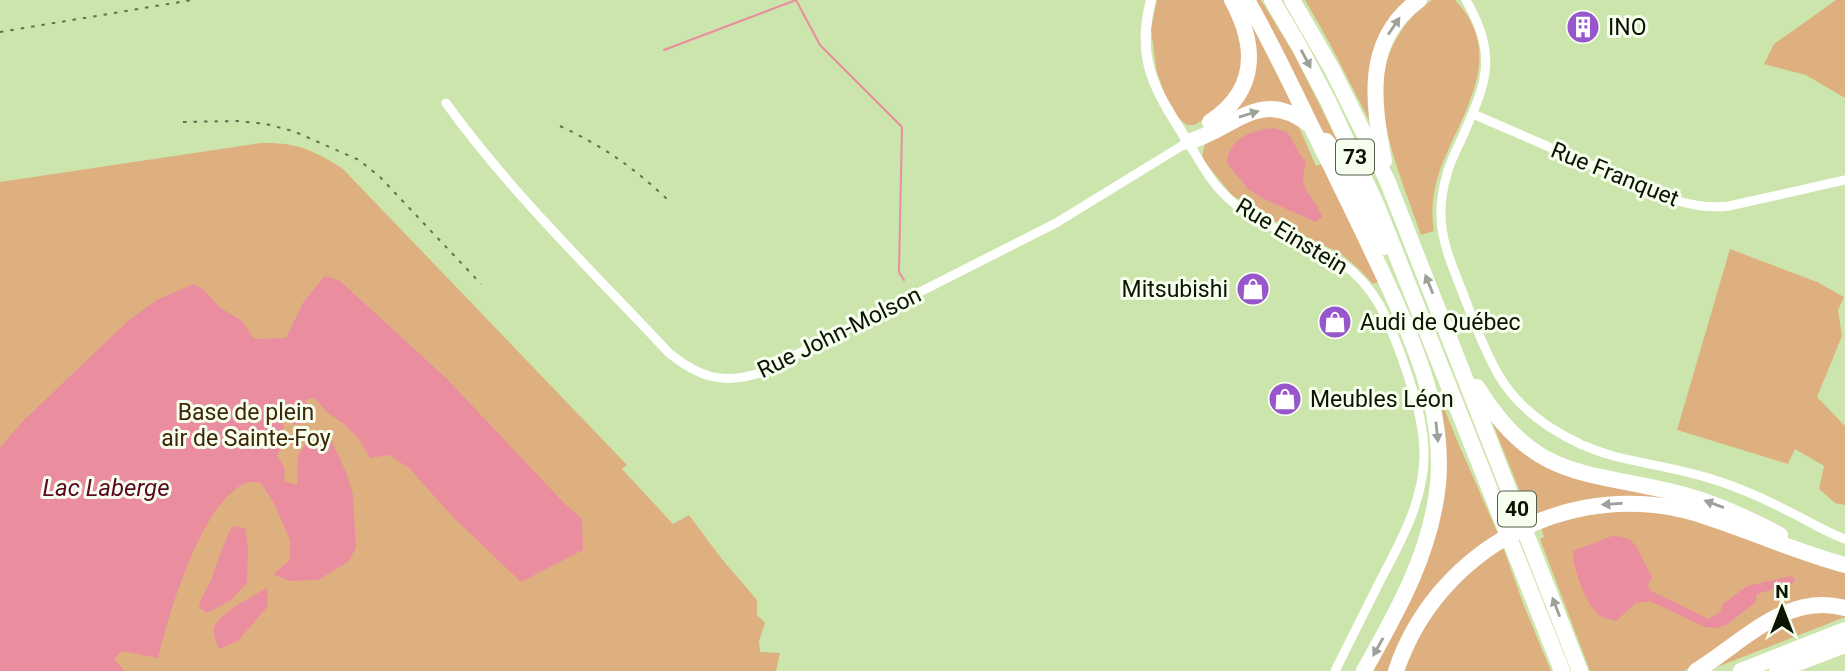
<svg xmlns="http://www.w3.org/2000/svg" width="1845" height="671" viewBox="0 0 1845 671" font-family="Roboto,sans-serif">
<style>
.green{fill:#deb080}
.water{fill:#ea8d9f}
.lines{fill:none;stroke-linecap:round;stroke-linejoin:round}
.stream{stroke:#ea8d9f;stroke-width:2}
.minor{stroke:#fff;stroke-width:9}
.tertiary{stroke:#fff;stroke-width:10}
.motorway{stroke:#fff;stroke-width:16}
.rail{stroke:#61714d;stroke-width:2;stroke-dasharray:3.5 7;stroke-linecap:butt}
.oneway{fill:#9da199}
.labels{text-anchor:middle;stroke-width:6;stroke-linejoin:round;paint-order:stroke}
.shield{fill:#f7ffee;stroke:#525a48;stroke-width:2}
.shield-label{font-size:21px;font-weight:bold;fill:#0b1301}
.poi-label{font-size:23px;fill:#0b1301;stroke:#f7ffee;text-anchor:start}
.street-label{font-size:23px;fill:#0b1301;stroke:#f7ffee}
.park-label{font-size:23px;fill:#402707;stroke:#f7ffee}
.water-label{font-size:24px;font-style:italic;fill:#5c0726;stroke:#f7ffee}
</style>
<rect width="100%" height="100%" fill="#cce5ac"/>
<path class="green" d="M1157 0H1227L1244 43 1240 82 1217 112 1194 125H1187L1178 118 1164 94 1156 68 1151 29Z
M1241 0 1297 112 1236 114 1232 111 1249 85Z
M1254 0H1261L1294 54 1343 152 1315 123Z
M1305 0H1410L1395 15 1373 119 1369 120 1330 44Z
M1432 0H1455C1507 54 1463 111 1441 167 1434 187 1430 209 1434 231L1421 235C1407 195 1390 154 1383 112 1375 69 1397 23 1432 0Z
M1836 0H1845V98L1806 75 1764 64 1774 44Z
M1280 115 1298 125 1316 166 1323 163 1380 281 1373 284 1359 269 1340 253 1260 214 1244 203 1232 195 1204 161 1202 156 1205 144 1253 116Z
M261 143C296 142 314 150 343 169L627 465 622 469 673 524 689 515 721 558 757 600V615L765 623 759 641 760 652 780 653 776 671H0V182Z
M1730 249 1817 282 1844 297 1838 310 1842 336 1817 397 1845 426V505L1835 503 1819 489 1824 466 1795 449 1788 464 1677 430Z
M1434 383 1456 438 1498 534C1470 552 1443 574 1424 601 1410 623 1401 648 1389 671H1369L1433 541Z
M1496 423 1528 456 1698 504C1667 501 1636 494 1605 498 1579 501 1554 508 1530 517L1493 424Z
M1624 511H1653L1686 518 1845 573V601L1820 598 1802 599 1785 605 1768 613 1684 671H1590L1540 539 1544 537 1541 527 1591 514Z
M1503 547 1524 606 1551 671H1404C1411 656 1417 640 1425 625 1444 594 1473 568 1503 547Z
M1816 611 1845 614V617L1712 669 1775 623Z"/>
<path class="water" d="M1274 128C1290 132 1290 135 1296 147 1299 153 1303 158 1306 163 1306 169 1302 174 1303 180 1305 194 1319 204 1322 217L1316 222 1264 199 1249 190 1227 163C1227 139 1254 129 1274 128Z
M325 276 339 280 447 379 563 502 582 519 583 550 521 582 453 517 409 468 389 455 370 458 358 438 344 424 328 413 314 398 305 400 308 416 300 425 283 421 284 441 277 456 285 468 284 481 297 485 298 456 306 443 318 430 329 435 346 472 353 495 356 548 348 562 318 580 289 581 273 574 290 560V540L274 504 261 483C256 482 251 481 246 483 201 502 169 613 158 658L122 651 114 659 125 671H0V448L22 422 129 320 157 300 193 284 204 290 219 307 242 321 254 339 286 338 304 301Z
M232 526 245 528 248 548 247 583 231 600 207 613 199 608C201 595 208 589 212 577 218 560 224 543 232 526Z
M1612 536C1635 537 1635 544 1644 562 1647 568 1650 572 1652 578L1648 584 1649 590 1709 619 1720 612 1723 604 1747 586 1791 576 1795 579 1794 583 1757 594 1755 603 1726 625 1716 628 1705 627 1650 601 1636 603 1616 621C1610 619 1604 619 1599 615 1586 604 1572 567 1573 551Z
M267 588 268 606 238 641 219 649C216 642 213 635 214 628 217 614 255 595 267 588Z"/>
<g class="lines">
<path class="stream" d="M796 0 820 45 902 127 899 272 904 280
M664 50 796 0"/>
<path class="minor" d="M1466 0C1499 58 1486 83 1461 140 1456 151 1450 162 1447 174 1433 221 1445 248 1462 291 1473 319 1483 348 1498 374 1522 416 1571 445 1617 457 1650 465 1683 469 1715 480 1740 488 1765 499 1788 511 1807 520 1825 532 1845 539
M446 103C511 193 594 273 669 353 699 377 722 385 760 373L1056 223 1188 142C1198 158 1207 176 1220 190 1252 226 1303 236 1342 263 1376 288 1387 317 1401 355 1412 387 1425 423 1424 458 1423 502 1400 543 1380 581 1365 611 1350 641 1335 671
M1473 114 1665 197C1687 204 1706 209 1729 206L1845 180"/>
<path class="tertiary" d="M1151 0C1135 61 1156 92 1188 142"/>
<path class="motorway" d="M1247 0C1278 54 1303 111 1331 166 1353 212 1376 258 1397 305 1422 363 1444 420 1438 484 1431 553 1397 612 1364 671
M1272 0 1299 46 1328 101 1377 206 1562 671
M1292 0 1332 69 1387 180 1580 671
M1210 122C1258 91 1257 46 1232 0
M1326 141 1340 159 1383 247
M1188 142C1235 129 1259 86 1310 125
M1384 161C1373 103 1363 40 1419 0
M1477 387C1535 482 1586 470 1681 494 1716 503 1748 518 1780 535
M1396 671C1434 557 1555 485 1674 508 1698 512 1721 522 1744 530 1778 543 1811 556 1845 565
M1696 671C1742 643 1786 592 1845 608
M1741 671 1845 630
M1777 671 1845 645"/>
<path class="rail" d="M0 32 192 0
M183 122 237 121 266 124 293 131 359 160 380 177 481 284
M560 126C604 147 632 166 668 200"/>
</g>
<defs><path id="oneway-solid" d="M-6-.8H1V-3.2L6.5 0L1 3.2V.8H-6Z" transform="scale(1.75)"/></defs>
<g class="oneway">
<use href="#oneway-solid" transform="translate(1394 26) rotate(-56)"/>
<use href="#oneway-solid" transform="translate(1306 59) rotate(62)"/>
<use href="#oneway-solid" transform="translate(1249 114) rotate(-17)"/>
<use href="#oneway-solid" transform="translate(1429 284) rotate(-112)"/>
<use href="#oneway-solid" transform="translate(1437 432) rotate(84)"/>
<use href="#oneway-solid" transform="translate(1612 504) rotate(176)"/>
<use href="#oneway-solid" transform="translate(1714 504) rotate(-160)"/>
<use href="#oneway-solid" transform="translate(1556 607) rotate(-111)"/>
<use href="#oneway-solid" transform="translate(1378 647) rotate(119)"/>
</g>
<defs>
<symbol id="building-disc" viewBox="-11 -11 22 22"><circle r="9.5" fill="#9756cb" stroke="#f7ffee"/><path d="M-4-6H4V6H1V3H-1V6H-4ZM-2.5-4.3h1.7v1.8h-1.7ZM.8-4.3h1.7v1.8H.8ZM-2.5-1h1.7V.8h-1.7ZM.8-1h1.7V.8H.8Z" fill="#fff"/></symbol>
<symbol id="shop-disc" viewBox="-11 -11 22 22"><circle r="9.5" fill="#9756cb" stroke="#f7ffee"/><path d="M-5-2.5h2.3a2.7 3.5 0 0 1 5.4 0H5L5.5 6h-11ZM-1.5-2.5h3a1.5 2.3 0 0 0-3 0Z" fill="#fff"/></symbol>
</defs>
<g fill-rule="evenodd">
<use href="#building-disc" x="1564" y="8" width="38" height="38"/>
<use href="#shop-disc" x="1234" y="270" width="38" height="38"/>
<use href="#shop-disc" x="1316" y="303" width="38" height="38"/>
<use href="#shop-disc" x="1266" y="380" width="38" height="38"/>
</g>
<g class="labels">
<g class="shield">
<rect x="1336" y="139.5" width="38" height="35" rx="5"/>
<rect x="1498" y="491.5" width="38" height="35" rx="5"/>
</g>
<g class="shield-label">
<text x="1355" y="164">73</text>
<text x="1517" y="516">40</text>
</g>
<g class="poi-label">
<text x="1608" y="35">INO</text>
<text x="1228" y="297" text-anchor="end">Mitsubishi</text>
<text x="1360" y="330">Audi de Québec</text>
<text x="1310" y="407">Meubles Léon</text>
</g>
<g class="street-label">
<text transform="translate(1615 174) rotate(22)" y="8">Rue Franquet</text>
<text transform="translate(1292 236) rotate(31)" y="8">Rue Einstein</text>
<text transform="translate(839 332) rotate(-26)" y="8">Rue John-Molson</text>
</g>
<g class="park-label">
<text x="246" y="420">Base de plein<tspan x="246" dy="26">air de Sainte-Foy</tspan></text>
</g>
<g class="water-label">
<text x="106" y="496">Lac Laberge</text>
</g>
</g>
<g transform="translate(1782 608)" stroke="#f7ffee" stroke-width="5" paint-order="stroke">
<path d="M0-5L12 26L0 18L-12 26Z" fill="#0b1301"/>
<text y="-10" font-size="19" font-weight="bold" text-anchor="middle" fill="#0b1301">N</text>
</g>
</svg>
